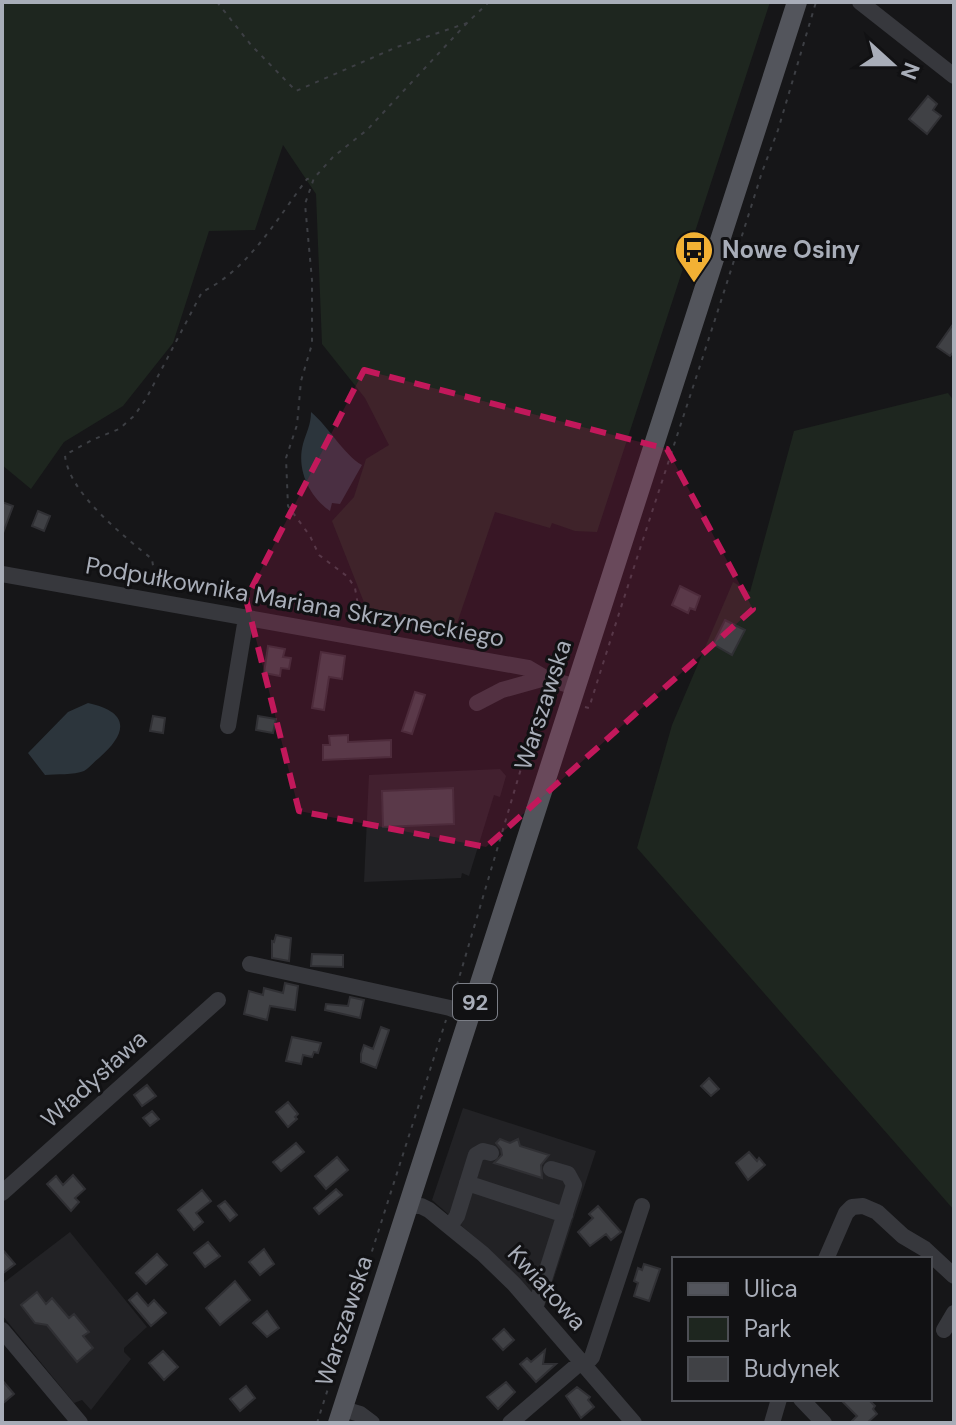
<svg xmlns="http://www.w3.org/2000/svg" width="956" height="1425" viewBox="0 0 956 1425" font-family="'DM Sans',sans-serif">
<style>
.built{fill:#222225}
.green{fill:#1e261f}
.water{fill:#2c353c}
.building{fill:#404145;stroke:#303034;stroke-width:2}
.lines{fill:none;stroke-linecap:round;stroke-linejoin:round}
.path{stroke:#3d3f44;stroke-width:2;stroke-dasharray:4 6;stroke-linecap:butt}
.minor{stroke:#37383d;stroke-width:16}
.major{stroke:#53555c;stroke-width:20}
.marked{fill:#c2185b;fill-opacity:0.2;stroke:#c2185b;stroke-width:6;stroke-dasharray:16 10;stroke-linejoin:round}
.labels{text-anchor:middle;stroke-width:6;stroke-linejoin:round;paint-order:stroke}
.shield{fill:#111113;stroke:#7b7e86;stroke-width:2}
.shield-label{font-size:22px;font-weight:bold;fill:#a8adb8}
.poi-label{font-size:24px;font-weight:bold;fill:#a8adb8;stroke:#111113;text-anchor:start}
.street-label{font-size:24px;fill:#a8adb8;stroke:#111113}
</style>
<rect width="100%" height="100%" fill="#161618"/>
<path class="built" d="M500 769 506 776 500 797 494 795 469 876 462 873 461 878 364 882 369 775Z
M463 1108 596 1151 544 1308 496 1256 432 1200Z
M70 1232 147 1327 124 1348V1352L131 1359 91 1410 82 1400 74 1403 2 1315V1284Z"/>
<path class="green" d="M4 2H770L597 532 575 531 552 523 550 528 495 512 453 635 427 630 413 616 367 610 332 521 354 497 366 459 389 445 365 398 322 344 316 194 283 145 255 230 209 231 173 343 123 406 64 442 31 489 2 465V4Z
M948 393 954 401V1210L637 848 672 725 733 582 750 592 794 431Z"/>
<path class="water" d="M311 412C329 427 344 455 362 465L340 504 332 503 330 511C310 497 296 470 303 444 306 433 311 425 311 412Z
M88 703C130 712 128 733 99 758 94 762 89 768 84 771 74 775 56 774 45 775L28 753 68 712Z"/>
<path class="building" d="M928 96 937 104 933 110 941 116 927 134 909 119Z
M954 323V351L950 356 937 347Z
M2 502 13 506 3 533 2 532Z
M38 511 50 516 44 531 32 526Z
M680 586 700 596 695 610 690 608 688 613 672 605Z
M725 620 745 630 732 655 713 644Z
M268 646 285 649 283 657 291 658 289 669 281 668 280 676 264 673Z
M321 652 345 656 342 679 329 677 324 710 312 708Z
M415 692 425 695 412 734 402 731Z
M153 716 165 718 163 733 150 731Z
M258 716 276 719 273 733 256 730Z
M348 735V742L391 740V757L323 760V745H330L329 736Z
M453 788 454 824 383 827 382 791Z
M276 935 291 938 289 961 272 958V941L274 942Z
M312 954 343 955V967L311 966Z
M285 983 298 986 295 1010 270 1006 267 1020 244 1014 249 991 263 995 264 988 283 993Z
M350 997 364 1000 360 1018 325 1010 326 1004 348 1006Z
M381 1027 389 1030 376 1068 361 1062V1054L364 1045 373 1049Z
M292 1037 321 1043 318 1053 314 1052 312 1057 303 1055 301 1064 286 1061Z
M709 1078 719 1089 711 1096 701 1086Z
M147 1085 156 1096 142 1106 134 1095Z
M288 1102 298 1114 295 1117 297 1119 288 1127 276 1112Z
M152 1111 159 1119 150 1126 143 1118Z
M500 1139 510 1143 518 1139 520 1146 549 1155 541 1165 542 1178 494 1163 502 1155 501 1149 496 1143Z
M296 1143 304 1152 281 1171 273 1162Z
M749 1152 757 1161 759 1158 765 1165 748 1180 736 1163Z
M337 1157 348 1170 326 1189 315 1176Z
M73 1175 85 1189 75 1198 79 1202 71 1211 47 1184 56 1176 63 1185Z
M336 1189 342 1195 319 1214 314 1208Z
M202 1190 211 1201 196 1213 203 1222 194 1230 178 1210Z
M225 1201 237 1215 230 1221 218 1206Z
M598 1206 621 1232 611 1240 606 1234 590 1246 578 1232 593 1218 589 1214Z
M208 1242 220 1256 205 1267 194 1253Z
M2 1249 15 1264 2 1274Z
M264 1249 274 1264 260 1275 249 1262Z
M157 1254 167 1265 146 1284 136 1273Z
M644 1264 660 1269 649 1301 634 1296 638 1283 634 1281 638 1268 642 1270Z
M235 1281 250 1300 220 1325 206 1308Z
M37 1292 46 1304 52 1298 69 1318 74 1314 89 1332 83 1336 93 1348 77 1362 47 1325 35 1323 21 1305Z
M137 1293 148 1306 154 1300 166 1313 151 1326 129 1300Z
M267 1311 279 1328 267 1337 253 1323Z
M504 1329 514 1340 503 1350 493 1339Z
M545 1350 543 1364H556L536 1382 520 1364 527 1358 531 1362Z
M163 1351 178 1367 164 1380 149 1363Z
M2 1380 14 1394 2 1404Z
M506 1382 515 1392 498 1409 487 1397Z
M246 1386 255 1398 240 1411 230 1399Z
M577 1387 590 1397 588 1400 594 1407 581 1418 566 1396Z
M840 1399H868L875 1406 873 1409 877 1414 867 1423H850L857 1416Z"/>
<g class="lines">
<path class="path" d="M217 2 251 45 296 91 397 47 467 23 489 2
M156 585 152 559C125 537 68 493 65 455L92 440 119 429 134 416 146 399 202 292C248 270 277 219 307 179L313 178
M361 622 355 588 348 577 319 555 310 536 288 506 286 458 297 425 301 381 312 344V280L305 204 314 178 333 157 367 130 467 23
M585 707 589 708C645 529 706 352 762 172L778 130 816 2
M454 995 525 755 547 694 557 698
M317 1423 446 1020"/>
<path class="minor" d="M860 2 954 76
M2 574 528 668 545 678 576 687
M477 703 502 690 545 678
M228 726 246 618
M250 964 450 1008 470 1016
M467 1183 565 1215
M2 1193 218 1000
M409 1206H421L429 1210 483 1254 514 1284 634 1423
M450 1226 457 1216 476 1155 483 1151 491 1153
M826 1259 846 1213 852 1207 863 1206 877 1212 903 1236 925 1249 954 1276
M535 1308 574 1185 568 1174 551 1169
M2 1330 80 1423
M944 1330 954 1313
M584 1366 592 1357 642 1206
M801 1399 824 1423
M343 1409 360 1414 372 1423
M510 1423 581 1362
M772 1423 779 1399"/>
<path class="major" d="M338 1423 797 2"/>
</g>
<path class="marked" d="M364 370 667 449 753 609 486 847 299 811 246 599Z"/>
<defs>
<symbol id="bus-pin" viewBox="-11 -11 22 30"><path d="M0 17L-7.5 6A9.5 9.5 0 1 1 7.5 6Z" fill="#f2b134" stroke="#111113"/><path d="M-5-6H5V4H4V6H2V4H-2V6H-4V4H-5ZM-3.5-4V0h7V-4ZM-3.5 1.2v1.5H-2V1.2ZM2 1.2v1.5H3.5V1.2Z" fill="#111"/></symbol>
</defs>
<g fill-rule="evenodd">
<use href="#bus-pin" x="672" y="228" width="44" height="60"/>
</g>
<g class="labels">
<rect class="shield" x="453" y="984" width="44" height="36" rx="6"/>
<g class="shield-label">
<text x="475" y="1010">92</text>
</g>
<g class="poi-label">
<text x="722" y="258">Nowe Osiny</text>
</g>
<g class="street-label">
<text transform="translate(295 602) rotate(10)" y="8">Podpułkownika Mariana Skrzyneckiego</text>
<text transform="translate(543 705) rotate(-72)" y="8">Warszawska</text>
<text transform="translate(94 1079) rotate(-42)" y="8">Władysława</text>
<text transform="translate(547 1288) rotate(48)" y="8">Kwiatowa</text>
<text transform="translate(344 1321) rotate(-72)" y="8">Warszawska</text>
</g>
</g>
<rect width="956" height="1425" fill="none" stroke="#a8adb8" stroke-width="8"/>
<rect x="672" y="1257" width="260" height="144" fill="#111113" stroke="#4d4f55" stroke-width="2"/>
<rect x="688" y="1283" width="40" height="12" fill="#53555c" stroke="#4d4f55" stroke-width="2"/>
<text x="744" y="1297" font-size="24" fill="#a8adb8">Ulica</text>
<rect x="688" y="1317" width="40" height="24" fill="#1e261f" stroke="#4d4f55" stroke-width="2"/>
<text x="744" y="1337" font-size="24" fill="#a8adb8">Park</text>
<rect x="688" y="1357" width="40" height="24" fill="#404145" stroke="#4d4f55" stroke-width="2"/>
<text x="744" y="1377" font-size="24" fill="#a8adb8">Budynek</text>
<g transform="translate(892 64) rotate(111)" stroke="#111113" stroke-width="6" paint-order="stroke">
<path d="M0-6L14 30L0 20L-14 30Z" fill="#a8adb8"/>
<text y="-12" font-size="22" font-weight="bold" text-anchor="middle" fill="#a8adb8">N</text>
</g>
</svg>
